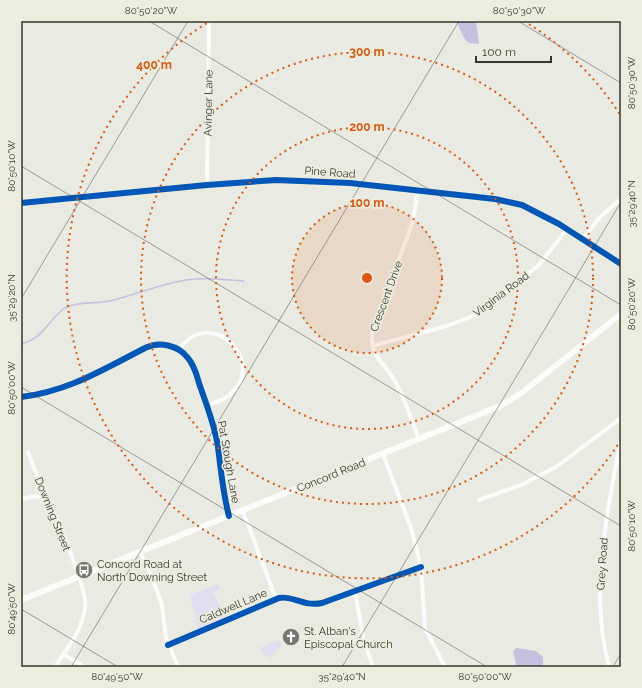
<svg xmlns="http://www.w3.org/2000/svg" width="642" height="688" viewBox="0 0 642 688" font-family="Raleway,sans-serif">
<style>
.green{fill:#e2ddf0}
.water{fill:#c7bfe0}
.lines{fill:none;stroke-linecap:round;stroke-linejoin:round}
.stream{stroke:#c7bfe0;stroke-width:1.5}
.street{stroke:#fcfcfb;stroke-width:4}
.secondary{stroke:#fcfcfb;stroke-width:6}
.cycleway-casing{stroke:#ecedde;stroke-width:8}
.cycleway{stroke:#0057b8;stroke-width:6}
.ticks{fill:none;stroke:#363731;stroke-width:1;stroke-opacity:0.45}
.ring{fill:none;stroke:#df570e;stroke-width:2;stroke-dasharray:2 4}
.labels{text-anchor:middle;stroke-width:3.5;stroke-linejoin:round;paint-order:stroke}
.street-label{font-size:11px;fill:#363731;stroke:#ecedde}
.poi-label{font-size:11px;fill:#363731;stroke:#ecedde;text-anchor:start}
.centre{fill:#df570e;stroke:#ecedde;stroke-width:2}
.ring-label{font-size:12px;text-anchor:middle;font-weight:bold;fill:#df570e;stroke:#ecedde;stroke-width:3.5;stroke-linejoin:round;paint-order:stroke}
.neatline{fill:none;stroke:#363731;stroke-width:1.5}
.ticks-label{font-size:10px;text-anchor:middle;fill:#363731}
</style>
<rect width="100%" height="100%" fill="#e9eae2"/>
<path class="green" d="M218 584 220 588 214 593 226 620 199 631 190 595Z
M279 640 282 647 276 650 271 658 262 653 260 648Z"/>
<path class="water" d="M456 21H476L479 44 469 43 464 38Z
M516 648 536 651 543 657V667H517L513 652Z"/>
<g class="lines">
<path class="stream" d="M21 344C46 337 47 320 65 308 77 301 96 304 110 301 135 295 160 284 186 280 205 277 225 280 244 281"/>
<path class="street" d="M207 185 209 21
M418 190 413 220 407 238 374 325C365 357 386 361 397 385 406 402 412 421 419 440
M21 203 207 185 276 180 350 183 495 199 522 205 559 224 621 264
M583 239 600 217 621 199
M372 346 447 326 473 316 489 305 539 265 567 229
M179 350C210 303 272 364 227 397 221 401 213 403 207 405
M21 397C69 391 102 370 145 348 159 341 178 345 188 358 195 366 197 377 200 386 207 406 215 426 218 447 221 471 223 494 229 516
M28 452 45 497C54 504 83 585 85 599 86 605 85 611 83 617 79 635 64 652 55 667
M383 454 411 528 421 567 425 628 445 667
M21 499 37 496 45 497
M479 500 521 485 556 467 621 418
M243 511 276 599
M140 552 151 575 162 605 166 638 178 667
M355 592 364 641 373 667
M168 645 279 598C293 595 303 607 322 603L421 567
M63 654 84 667
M609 667C589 592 607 513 621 438"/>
<path class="secondary" d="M21 600 500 406 520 394 621 314"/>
<defs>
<path id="cycleway" d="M21 203 207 185 276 180 350 183 495 199 522 205 559 224 621 264
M21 397C69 391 102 370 145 348 159 341 178 345 188 358 195 366 197 377 200 386 207 406 215 426 218 447 221 471 223 494 229 516
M168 645 279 598C293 595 303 607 322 603L421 567"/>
</defs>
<use href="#cycleway" class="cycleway-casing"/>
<use href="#cycleway" class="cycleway"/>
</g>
<path class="ticks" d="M149 21 621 305M518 21 621 83M21 166 621 526M21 299 188 21M21 387 487 667M21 609 118 667M71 667 459 21M342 667 621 202M613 667 621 653"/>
<circle cx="367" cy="278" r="75" fill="#df570e" fill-opacity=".12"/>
<g class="ring">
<circle cx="367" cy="278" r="75"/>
<circle cx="367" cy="278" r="151"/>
<circle cx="367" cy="278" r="226"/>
<path d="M621 440A301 301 0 1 1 210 21M524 21A301 301 0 0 1 621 116"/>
</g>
<defs>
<symbol id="bus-disc" viewBox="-11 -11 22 22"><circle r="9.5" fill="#75766f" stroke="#ecedde"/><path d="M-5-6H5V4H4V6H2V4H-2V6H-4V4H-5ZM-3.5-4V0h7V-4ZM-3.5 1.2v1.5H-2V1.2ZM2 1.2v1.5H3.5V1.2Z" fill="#fff"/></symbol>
<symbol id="church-disc" viewBox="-11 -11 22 22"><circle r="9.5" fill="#75766f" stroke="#ecedde"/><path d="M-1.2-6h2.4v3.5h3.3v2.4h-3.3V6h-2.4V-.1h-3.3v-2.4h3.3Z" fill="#fff"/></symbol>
</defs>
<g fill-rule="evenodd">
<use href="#bus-disc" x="74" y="560" width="20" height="20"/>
<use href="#church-disc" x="281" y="627" width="20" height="20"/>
</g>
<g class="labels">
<g class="street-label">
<text transform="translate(208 103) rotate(-89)" y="4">Avinger Lane</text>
<text transform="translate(330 172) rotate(4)" y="4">Pine Road</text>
<text transform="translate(501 294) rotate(-37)" y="4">Virginia Road</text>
<text transform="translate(386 296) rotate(-70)" y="4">Crescent Drive</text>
<text transform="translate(229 462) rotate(80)" y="4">Pat Stough Lane</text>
<text transform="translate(331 475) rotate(-22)" y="4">Concord Road</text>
<text transform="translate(53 514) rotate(68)" y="4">Downing Street</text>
<text transform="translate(602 564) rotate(-86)" y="4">Grey Road</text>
<text transform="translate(233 606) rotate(-23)" y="4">Caldwell Lane</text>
</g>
<g class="poi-label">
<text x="97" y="568">Concord Road at<tspan x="97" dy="13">North Downing Street</tspan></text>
<text x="304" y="635">St. Alban's<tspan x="304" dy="13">Episcopal Church</tspan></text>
</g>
</g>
<circle cx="367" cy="278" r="6" class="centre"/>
<g class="ring-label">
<text x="367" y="56">300 m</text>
<text x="154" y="69">400 m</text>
<text x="367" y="131">200 m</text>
<text x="367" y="207">100 m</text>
</g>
<rect width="642" height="688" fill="none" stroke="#ecedde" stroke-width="44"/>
<path d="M476 56v6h75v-6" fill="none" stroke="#363731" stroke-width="2"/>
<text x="482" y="56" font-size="12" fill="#363731" stroke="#ecedde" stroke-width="3" paint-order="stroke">100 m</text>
<rect x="22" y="22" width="598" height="644" class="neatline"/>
<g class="ticks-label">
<text x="151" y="14">80°50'20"W</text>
<text x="519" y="14">80°50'30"W</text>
<text transform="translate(631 83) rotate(-90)" y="4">80°50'30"W</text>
<text transform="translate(11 166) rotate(-90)" y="4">80°50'10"W</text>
<text transform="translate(631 204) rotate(-90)" y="4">35°29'40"N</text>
<text transform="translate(11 298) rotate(-90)" y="4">35°29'20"N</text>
<text transform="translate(631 304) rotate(-90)" y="4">80°50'20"W</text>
<text transform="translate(11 388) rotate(-90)" y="4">80°50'00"W</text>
<text transform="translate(631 526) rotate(-90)" y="4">80°50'10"W</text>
<text transform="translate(11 609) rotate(-90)" y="4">80°49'50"W</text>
<text x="117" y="680">80°49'50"W</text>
<text x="342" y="680">35°29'40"N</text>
<text x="485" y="680">80°50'00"W</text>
</g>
</svg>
